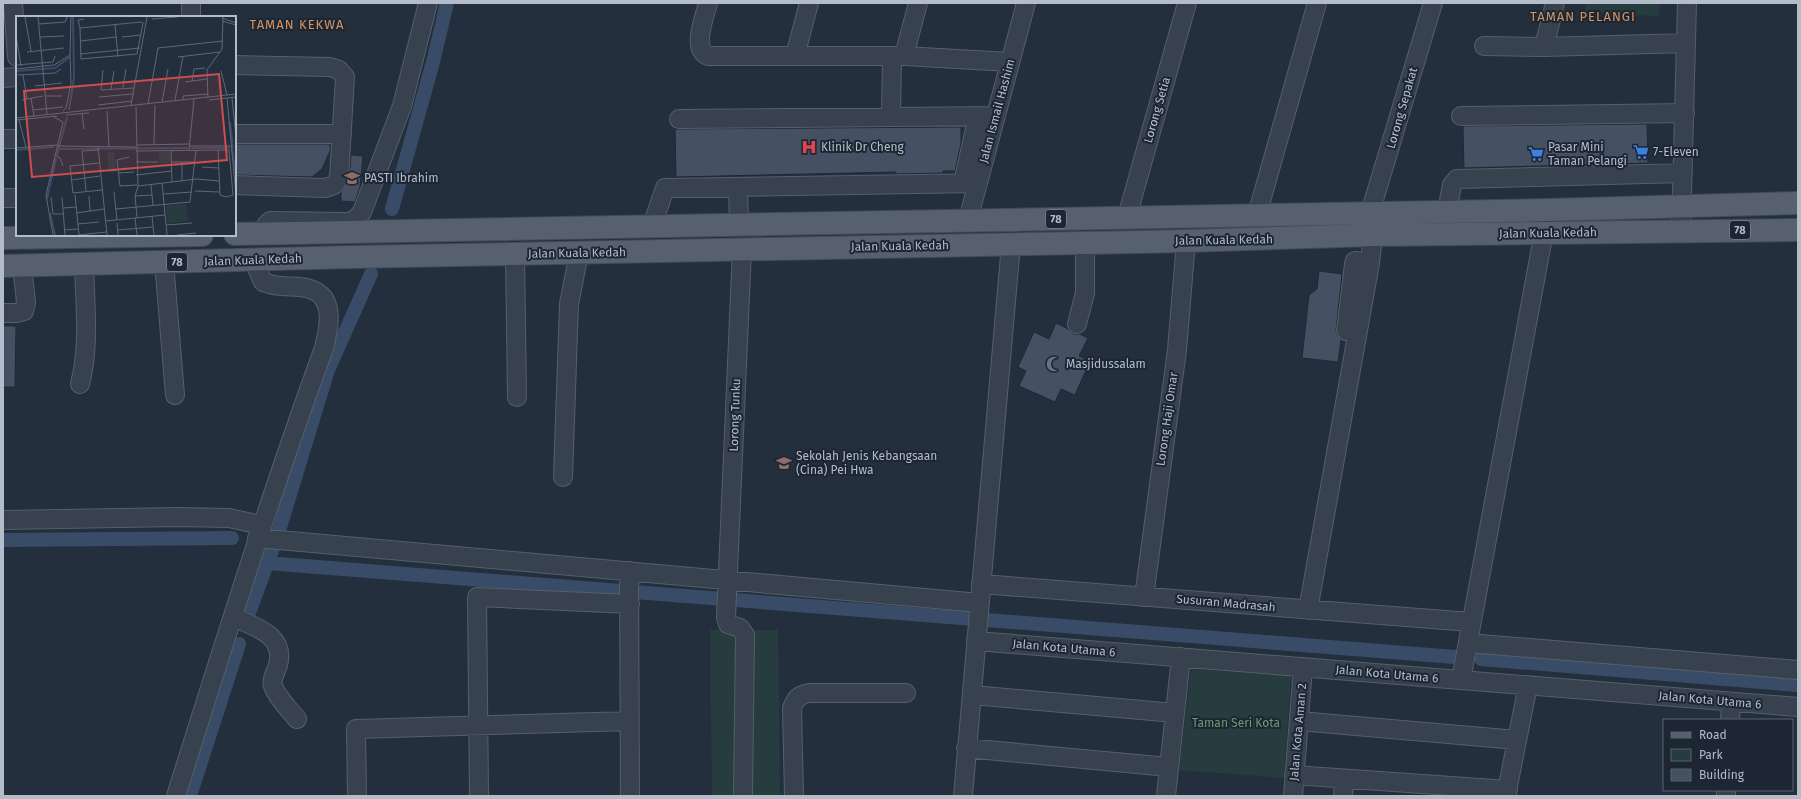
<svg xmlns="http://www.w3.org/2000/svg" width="1801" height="799" viewBox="0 0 1801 799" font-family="'Fira Sans',sans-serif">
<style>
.green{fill:#263c3f}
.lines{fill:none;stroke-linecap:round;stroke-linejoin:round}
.canal{stroke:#394c67;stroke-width:14}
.building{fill:#455162;stroke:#1f2835}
.minor-casing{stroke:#565f6c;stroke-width:20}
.major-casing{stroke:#414a57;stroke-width:24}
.minor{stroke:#38414e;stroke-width:18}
.major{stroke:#56606e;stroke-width:22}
.labels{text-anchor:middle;stroke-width:4;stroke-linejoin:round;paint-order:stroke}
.shield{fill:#1d2633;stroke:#878f9c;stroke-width:1}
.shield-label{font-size:11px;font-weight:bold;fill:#b4bcc9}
.street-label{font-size:12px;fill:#b4bcc9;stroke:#1d2633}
.poi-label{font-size:12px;fill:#b4bcc9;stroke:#1d2633;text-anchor:start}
.park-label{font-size:12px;fill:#6b9a76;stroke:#1d2633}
.neighbourhood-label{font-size:13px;letter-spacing:1px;fill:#d59563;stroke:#1d2633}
.inset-river{fill:none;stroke:#394c67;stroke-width:2}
.inset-road{fill:none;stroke:#5e6776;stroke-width:1}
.view{fill:#ce4d50;fill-opacity:0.15;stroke:#ce4d50;stroke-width:2}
.inset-edge{fill:none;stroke:#b4bcc9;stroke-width:2}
</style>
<rect width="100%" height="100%" fill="#242f3e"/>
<path class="green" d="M1586 3H1660L1659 16 1585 13Z
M710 630H778L780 796H712Z
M1191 669 1291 676 1284 778 1179 770Z"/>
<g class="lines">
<path class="canal" d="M392 209 433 62 447 3
M3 540 232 538
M267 563 1455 657
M247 618 277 537 328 370 371 274
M1481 659 1798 685
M190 796 239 644"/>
</g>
<path class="building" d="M1647 124 1648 163 1464 168 1463 126Z
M961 127V143L955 171H943V173L896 174V172L676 177 675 129Z
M235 144H330V151L322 169 312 177 235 175Z
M351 155 363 156 360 187 355 202 341 201V192L349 179Z
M1319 271 1342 274 1336 330 1337 335 1341 340 1338 362 1302 358 1309 295 1317 289Z
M1056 323 1068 329 1074 334H1080L1088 338 1079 356 1090 361 1075 395 1061 389 1055 402 1019 386 1026 371 1018 367 1034 332 1049 339Z
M3 326H16L15 387H3Z"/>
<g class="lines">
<defs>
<path id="minor" d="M13 3 17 57
M191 3V17
M708 3C705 17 691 48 708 56H904L1010 62
M1484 46 1544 47 1686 43
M1544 47 1555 3
M795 56 809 3
M904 56 918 3
M235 65 330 67 339 70 345 77 339 178 334 185 325 188 235 185
M3 78 17 77
M891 116 892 56
M1461 116 1685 113
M679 119 996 116
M235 134H342
M3 139H17
M963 183 975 129H992
M738 187 739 225
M3 198H17
M1447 211 1452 185 1457 179 1683 173
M1370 213 1433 3
M1257 215 1317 3
M1127 217 1187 3
M968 220 1026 3
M652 226 665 188 978 183
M1681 230 1687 3
M266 233V225L270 221 349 222 356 219 362 212 402 106 428 3
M742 249 726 617 728 624 740 628 745 635 743 796
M515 255 517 397
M164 262 175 395
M3 313H16L24 311 26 302 22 266
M1077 324 1085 293V243
M1346 331 1354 264 1355 261 1370 263
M80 384C90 345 85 304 84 264
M563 477 569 304 579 253
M3 520 178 517 229 518 261 525
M257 538 980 603
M629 571 630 796
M981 584 1471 622
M1144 597 1177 350 1186 241
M1308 610 1370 263 1373 235
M233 617C255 627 286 635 278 665 276 672 271 679 273 686 277 698 290 710 297 719
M976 641 1798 707
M1468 643 1798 670
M1461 680 1548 210
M972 695 1175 713
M1730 720 1731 702
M1299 721 1517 740
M966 748 1169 767
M1294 775 1508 790
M176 796C223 646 270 496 324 348 329 328 336 297 310 289 301 286 291 287 282 286 276 286 269 284 263 282L253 259
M357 796 356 729 630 721
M479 796 477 597 630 604
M794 796 792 708C796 698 799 695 809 693H906
M963 796 1011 244
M1166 796 1181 657
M1293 796 1303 667
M1343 796 1344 779
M1506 796 1528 685
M1726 796V790"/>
<path id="major" d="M235 234 1548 210 1798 203
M3 238 202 235
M3 266 351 257 1186 241 1373 235 1798 230"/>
</defs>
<use href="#minor" class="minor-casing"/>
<use href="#major" class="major-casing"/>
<use href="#minor" class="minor"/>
<use href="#major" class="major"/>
</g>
<defs>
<symbol id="hospital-bare" viewBox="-9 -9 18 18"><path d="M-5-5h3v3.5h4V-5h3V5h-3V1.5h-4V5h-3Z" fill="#e0444e" stroke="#1d2633" stroke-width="2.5" paint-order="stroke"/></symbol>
<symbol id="supermarket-bare" viewBox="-9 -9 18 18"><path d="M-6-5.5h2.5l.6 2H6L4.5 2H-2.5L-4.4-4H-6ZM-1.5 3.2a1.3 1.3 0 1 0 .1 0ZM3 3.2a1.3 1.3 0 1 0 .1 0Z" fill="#3f7fe0" stroke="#1d2633" stroke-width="2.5" paint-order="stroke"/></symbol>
<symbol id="school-bare" viewBox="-9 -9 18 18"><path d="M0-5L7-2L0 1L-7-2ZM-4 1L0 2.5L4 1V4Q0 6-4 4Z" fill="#8d6e63" stroke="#1d2633" stroke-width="2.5" paint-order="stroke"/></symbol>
<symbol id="mosque-bare" viewBox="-9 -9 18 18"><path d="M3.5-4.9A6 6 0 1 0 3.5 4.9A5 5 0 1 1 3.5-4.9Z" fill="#6b7280" stroke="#1d2633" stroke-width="2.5" paint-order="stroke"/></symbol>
</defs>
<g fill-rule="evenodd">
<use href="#hospital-bare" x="798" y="136" width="22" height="22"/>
<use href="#supermarket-bare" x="1630" y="141" width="22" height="22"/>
<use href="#supermarket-bare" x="1525" y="143" width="22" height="22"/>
<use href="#school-bare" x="341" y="167" width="22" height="22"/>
<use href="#mosque-bare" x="1043" y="353" width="22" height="22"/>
<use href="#school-bare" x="773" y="452" width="22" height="22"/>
</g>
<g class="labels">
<g class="shield">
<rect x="1046" y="210" width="20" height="18" rx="3"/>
<rect x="1730" y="221" width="20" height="18" rx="3"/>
<rect x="167" y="253" width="20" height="18" rx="3"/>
</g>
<g class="shield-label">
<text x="1056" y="223">78</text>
<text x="1740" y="234">78</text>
<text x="177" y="266">78</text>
</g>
<g class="street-label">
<text transform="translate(1402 108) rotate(-74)" y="4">Lorong Sepakat</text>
<text transform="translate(1157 110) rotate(-74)" y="4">Lorong Setia</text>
<text transform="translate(997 111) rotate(-75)" y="4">Jalan Ismail Hashim</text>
<text transform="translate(1548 233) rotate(-1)" y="4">Jalan Kuala Kedah</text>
<text transform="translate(1224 240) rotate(-1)" y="4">Jalan Kuala Kedah</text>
<text transform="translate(900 246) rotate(-1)" y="4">Jalan Kuala Kedah</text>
<text transform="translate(577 253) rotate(-1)" y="4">Jalan Kuala Kedah</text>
<text transform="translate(253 260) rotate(-2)" y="4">Jalan Kuala Kedah</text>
<text transform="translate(735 415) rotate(-88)" y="4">Lorong Tunku</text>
<text transform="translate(1167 419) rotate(-82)" y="4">Lorong Haji Omar</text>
<text transform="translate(1226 603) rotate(5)" y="4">Susuran Madrasah</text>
<text transform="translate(1064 648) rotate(5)" y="4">Jalan Kota Utama 6</text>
<text transform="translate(1387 674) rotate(5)" y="4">Jalan Kota Utama 6</text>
<text transform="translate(1710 700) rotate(5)" y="4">Jalan Kota Utama 6</text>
<text transform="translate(1298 732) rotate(-85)" y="4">Jalan Kota Aman 2</text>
</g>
<g class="poi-label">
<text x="821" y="151">Klinik Dr Cheng</text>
<text x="1548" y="151">Pasar Mini<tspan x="1548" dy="14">Taman Pelangi</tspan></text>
<text x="1653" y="156">7-Eleven</text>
<text x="364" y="182">PASTI Ibrahim</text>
<text x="1066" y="368">Masjidussalam</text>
<text x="796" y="460">Sekolah Jenis Kebangsaan<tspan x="796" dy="14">(Cina) Pei Hwa</tspan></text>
</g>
<g class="park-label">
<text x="1236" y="727">Taman Seri Kota</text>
</g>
<g class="neighbourhood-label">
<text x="1583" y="21">TAMAN PELANGI</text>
<text x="297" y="29">TAMAN KEKWA</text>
</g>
</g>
<g transform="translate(16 16)">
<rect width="220" height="220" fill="#242f3e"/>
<path d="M98 135 100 156 93 157 91 136ZM143 136H154V147H143ZM170 188 172 205 151 207 150 190Z" fill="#263c3f"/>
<path class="inset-river" d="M0 55 39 52 54 41M53 94 58 62 57 1M214 106 217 132M175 132H214M216 132 220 160M42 133 172 132M0 134 38 131M41 139 51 101M31 183 40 142M34 197 39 219"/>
<path class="inset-road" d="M9 1 15 35M22 1 31 98M206 2 220 7M136 3 161 1M206 5 220 9M125 6 127 7 121 38 65 43 64 12ZM23 8 49 6 51 1M99 9 102 41M64 12 62 4 68 3M0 19 5 50M24 21 48 20M106 21 125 19M64 25 100 21M11 36 48 32M64 38 124 32M162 41 204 36M0 49 37 46 39 40M0 53 38 49 54 39 55 1M87 54 85 74 118 72M205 55 211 79M2 59 39 57 45 53M7 59 11 83M176 65 178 53 189 52M169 66 191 63M19 70 46 67M107 72 110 53M95 73 98 55M30 80H46M83 81 117 78M15 82 18 100M192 82 191 54 206 33 207 1M211 82 220 180M216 82 220 121M6 84 27 80M159 84 167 40M167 84V80L192 78M193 84 220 81M146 86 152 53M132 88 142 32 207 25M82 89 116 85M115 89 131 1M120 91 122 170 181 163 203 165M17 94 47 91M47 95 50 92 55 67 54 39M91 95 93 131M66 97 68 113M50 99 73 97M0 102 220 78M0 104 41 100M3 104 10 131M138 128 139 89M120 129 173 128M41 130 120 131M82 130 91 219M173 130H215M0 132 41 129M173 134 178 83M202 134 204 179 210 181 217 179 213 134M120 135 213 134M155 135 156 166M39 139 44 142 47 150M113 141 101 144 104 170 121 169M120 146H142M156 146H179M166 146V165M83 147 54 150 57 177 86 174M186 151 203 152M102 157 118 156M120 159 156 155M55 164 84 160M146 167 151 219M135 169 137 189M70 175 66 135 82 134M179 175 203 176M98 176 101 204M147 178 176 176M59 179 63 219M73 180 74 195M119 180 136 179M35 181 37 198H47M46 181 49 219M47 192 60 191M100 193 174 186 180 134M60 197 88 193M136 200 138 219M121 201 119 180 122 170M119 202 121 219M89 205 149 199M101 207 102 219M62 208 83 206M150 209 176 207M49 214 62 213M102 214 137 211M37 219 30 179 47 106 38 101M63 219 90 216M161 219 180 217"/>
<path class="view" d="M203 58 211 144 16 161 8 75Z"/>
<rect width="220" height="220" class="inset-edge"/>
</g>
<rect width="1801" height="799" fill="none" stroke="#b4bcc9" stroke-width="8"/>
<rect x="1663" y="719" width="130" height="72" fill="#1d2633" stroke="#59626f"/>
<rect x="1671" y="732" width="20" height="6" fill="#56606e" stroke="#59626f"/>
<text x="1699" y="739" font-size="12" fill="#b4bcc9">Road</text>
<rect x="1671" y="749" width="20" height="12" fill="#263c3f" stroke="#59626f"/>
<text x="1699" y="759" font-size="12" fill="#b4bcc9">Park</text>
<rect x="1671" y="769" width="20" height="12" fill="#455162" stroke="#59626f"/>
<text x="1699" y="779" font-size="12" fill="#b4bcc9">Building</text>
</svg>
